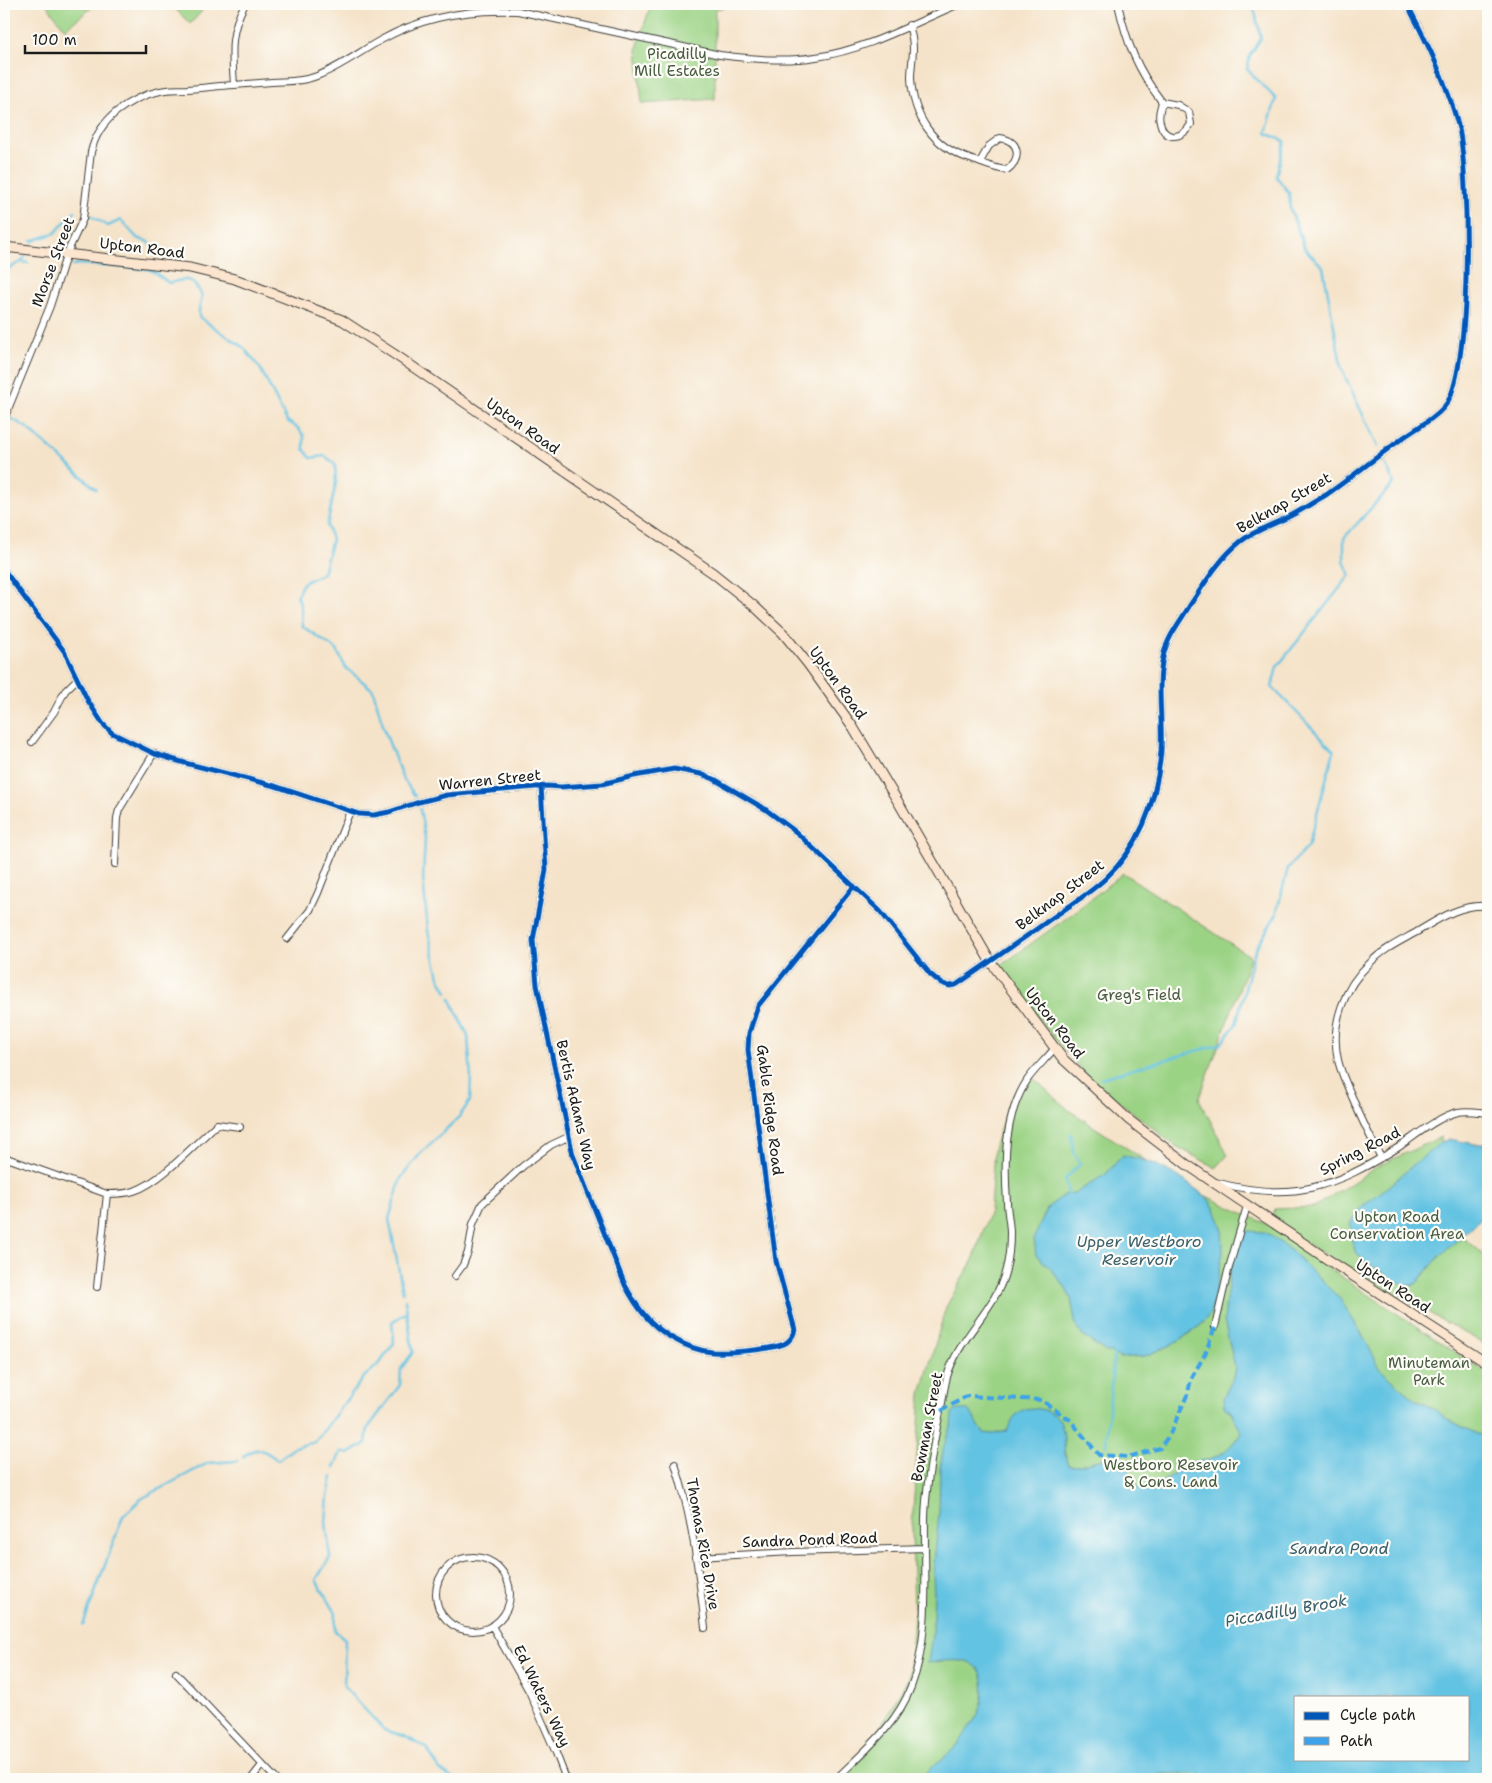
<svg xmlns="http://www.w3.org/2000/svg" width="1492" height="1783" viewBox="0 0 1492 1783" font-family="'Shantell Sans',sans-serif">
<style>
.green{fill:#9bd385;stroke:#5c7850;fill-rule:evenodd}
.water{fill:#64c3e2;stroke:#40707f;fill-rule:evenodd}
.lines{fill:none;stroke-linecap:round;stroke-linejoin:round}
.stream{stroke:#64c3e2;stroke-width:2.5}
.minor-casing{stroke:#3d3a36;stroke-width:8}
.secondary-casing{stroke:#3d3a36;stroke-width:11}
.minor{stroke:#fff;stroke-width:6}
.secondary{stroke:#fbe5cf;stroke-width:9}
.quiet{stroke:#3da2ea;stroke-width:4;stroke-dasharray:8 4;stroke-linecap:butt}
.cycleway-casing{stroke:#fdfcf7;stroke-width:8}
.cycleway{stroke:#0057b8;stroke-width:5}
.labels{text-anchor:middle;stroke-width:4.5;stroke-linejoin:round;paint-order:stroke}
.park-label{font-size:15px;fill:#485c41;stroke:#fdfcf7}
.street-label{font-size:15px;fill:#1c1c1c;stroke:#fdfcf7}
.water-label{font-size:16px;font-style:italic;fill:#395f6b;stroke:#fdfcf7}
</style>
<rect width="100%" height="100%" fill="#fdfcf7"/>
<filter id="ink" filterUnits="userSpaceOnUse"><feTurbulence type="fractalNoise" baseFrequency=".02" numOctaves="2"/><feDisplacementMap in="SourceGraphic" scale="10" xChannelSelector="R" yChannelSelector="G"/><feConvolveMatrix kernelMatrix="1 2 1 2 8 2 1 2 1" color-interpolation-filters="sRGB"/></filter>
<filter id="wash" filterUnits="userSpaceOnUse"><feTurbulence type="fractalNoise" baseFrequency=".0096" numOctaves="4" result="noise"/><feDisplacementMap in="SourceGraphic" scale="20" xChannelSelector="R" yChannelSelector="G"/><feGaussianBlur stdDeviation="1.12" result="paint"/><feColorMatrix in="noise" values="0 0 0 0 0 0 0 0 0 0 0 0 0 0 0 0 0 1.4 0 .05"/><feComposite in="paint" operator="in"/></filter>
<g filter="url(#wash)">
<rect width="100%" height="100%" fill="#f5e3c9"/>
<path class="green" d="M46 4H96L65 29Z
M171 4H195L202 11 190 24Z
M651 4H745L715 9V99L642 104 637 48Z
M1123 873 1251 957 1199 1099 1228 1155 1216 1168 1174 1145 1086 1075 1049 1032 1000 966 1072 914Z
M1032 1077 1070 1111 1151 1164 1206 1196 1284 1232 1270 1223 1275 1209 1314 1207 1380 1165 1441 1137 1460 1235 1488 1259V1346L1285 1232 1315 1259 1488 1374V1779H839L863 1757 909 1677 914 1616 912 1526 921 1394 946 1307 974 1258 990 1211 994 1149 1007 1108ZM1296 1697H1468V1759H1296Z"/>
<path class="water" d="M1449 1139 1475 1144H1488V1209L1478 1221 1439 1257 1416 1284 1409 1285 1398 1282 1363 1260 1355 1251 1350 1234 1351 1221 1363 1206 1386 1188 1440 1143Z
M1123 1155 1143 1160 1155 1164 1179 1177 1207 1197 1215 1209 1222 1227 1223 1252 1212 1309 1210 1314 1201 1325 1174 1344 1145 1356 1120 1358 1110 1352H1106L1083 1336 1076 1326 1071 1299 1065 1287 1050 1268 1036 1255 1034 1238 1048 1207 1064 1195 1077 1192 1106 1174Z
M1248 1231 1263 1232 1270 1235 1293 1252 1340 1299 1363 1336 1381 1370 1399 1386 1415 1399 1431 1407 1449 1420 1477 1434 1488 1435V1779H1204L1202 1775C1179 1773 1159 1772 1138 1779H923C928 1767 940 1762 949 1753 957 1747 963 1738 968 1729 969 1727 971 1725 973 1723 982 1709 986 1694 982 1676 977 1655 943 1661 928 1663L932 1635 934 1594 933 1574 939 1513 940 1468 944 1446 951 1427 952 1415 955 1411 958 1410H968C975 1417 978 1426 984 1433L993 1434 1007 1431C1011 1422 1014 1414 1023 1410 1033 1405 1057 1411 1061 1423 1066 1436 1062 1451 1068 1465 1075 1467 1080 1465 1087 1463 1119 1454 1124 1458 1138 1488 1155 1494 1177 1468 1193 1462 1198 1460 1203 1461 1209 1460 1214 1458 1221 1454 1226 1450 1232 1445 1237 1439 1241 1432L1231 1412 1224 1406 1223 1399 1233 1377 1235 1367 1224 1321 1226 1300 1230 1272 1239 1241ZM1296 1697H1468V1759H1296Z"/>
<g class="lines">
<path class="stream" d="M1253 4 1261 38 1250 55 1247 69 1276 99 1266 133 1285 141 1276 176 1289 193 1290 208 1305 249 1323 267 1342 370 1378 447
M91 216 108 226 121 220 137 238 149 242 152 248
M32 241 55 233 75 211
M21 262 28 263
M73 266 77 264 148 269 154 272
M154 269V272L169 283C189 278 192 277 202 296L199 310V317L243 347 260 368 287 421 298 428 304 436V449L311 458 325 456 335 464 336 483 327 526 332 539 323 573 303 583 297 595 301 607 302 626 337 650 345 667 373 690 385 732 402 777 415 796
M4 271 21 262 25 257
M10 418 26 427 96 489
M420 809 425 838 423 878 428 931 439 977 447 992
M1101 1078 1221 1044 1236 1024 1255 950 1276 915 1288 868 1308 846 1334 751 1272 687 1277 667 1350 575 1344 561V538L1394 483 1383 459
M1069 1196 1065 1179 1080 1164 1073 1151 1071 1134
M403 1292 389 1219 401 1178 420 1154 459 1117 470 1101 471 1077 468 1036 450 998
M1106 1445 1114 1352
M243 1457C257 1444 265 1451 278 1460L295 1447 315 1442 348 1398 364 1377 380 1363 394 1343 392 1322 407 1312
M334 1467 341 1452 349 1454 366 1443 368 1428 400 1385 401 1369 413 1352 405 1300
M332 1477 328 1496 326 1522 330 1557 316 1580 336 1613 335 1631 345 1639 344 1687 384 1730 404 1736 427 1748 439 1769 453 1779
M83 1625 123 1516 141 1499 208 1463 237 1461"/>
</g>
</g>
<g filter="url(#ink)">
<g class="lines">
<defs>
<path id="minor" d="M1118 4C1127 44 1137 69 1162 102
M909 25C911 32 913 40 913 48 913 58 911 68 911 78 913 117 933 147 970 159 982 163 994 169 1007 170 1021 159 1021 141 1000 138L989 146 980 162
M234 85C247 84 259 83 272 82 286 81 301 82 314 77 338 69 359 52 381 40 423 16 471 9 518 11L720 55C752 59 784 62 816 57 866 50 912 24 959 4
M1162 102 1178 105 1189 112 1191 124C1183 139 1164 142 1160 122 1158 115 1160 109 1162 102Z
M4 419 50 306 67 253 83 219 91 152C99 119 128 98 160 91 169 89 179 89 187 89 203 88 218 86 234 85 232 54 229 32 245 4
M4 570 64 651 88 701 103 724 112 733 155 754 185 763 275 786 359 814 374 815 389 812 419 802 447 795 547 786 561 787 602 784 634 776 674 769 701 774 714 779 765 809 796 832 880 911 930 974 941 983 949 986 956 985C988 963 1020 941 1052 918 1071 905 1090 893 1106 878 1142 844 1157 800 1161 751 1163 720 1156 683 1164 653 1168 636 1181 620 1190 605 1205 583 1219 559 1240 542 1256 529 1276 524 1294 514 1305 508 1315 501 1326 495 1351 478 1375 458 1400 440 1414 429 1432 421 1444 407 1473 375 1469 174 1459 129 1448 85 1428 44 1407 4
M32 742 54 712 65 691 77 679
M541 786 546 870 533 940 537 985 573 1155 625 1285C637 1308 650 1325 672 1338 684 1345 699 1351 712 1352 727 1353 770 1350 784 1344 790 1341 793 1337 795 1330L776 1261 748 1050 749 1033 758 1006 854 886
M115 864 117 818 119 810 154 753
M287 939 310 910 318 893 350 811
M4 1157 107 1194C117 1194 125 1194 134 1191 161 1182 195 1144 217 1124L240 1127
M1381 1158C1371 1138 1361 1119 1353 1099 1347 1086 1341 1073 1338 1060 1330 1024 1344 987 1370 963 1382 950 1399 942 1415 933 1437 920 1461 903 1488 906
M1215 1182C1292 1203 1333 1188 1399 1147 1415 1136 1439 1116 1458 1112 1468 1110 1478 1112 1488 1113
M455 1276 463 1265 468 1252 473 1224 482 1204 523 1166 551 1145 568 1137
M97 1287 107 1194
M1215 1327 1228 1271 1247 1206
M675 1464C692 1516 699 1573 705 1628
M695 1557 793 1552 925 1548
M436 1594a37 37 0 1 1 74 0a37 37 0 1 1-74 0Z
M492 1626 529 1691 556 1753 566 1779
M176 1673 276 1779
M251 1779 262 1765
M836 1779C863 1752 897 1725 911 1687 931 1635 924 1573 925 1518 926 1483 933 1446 940 1412 943 1400 944 1388 947 1377 958 1337 997 1309 1006 1269 1009 1258 1010 1245 1010 1233 1010 1223 1007 1212 1007 1202 1004 1160 1004 1115 1028 1079 1036 1068 1046 1059 1054 1049"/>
<path id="secondary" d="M4 247 190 268 235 279 342 320 400 358 713 573 753 605 783 633 808 664 853 727 900 805 990 961 1063 1059 1129 1120 1186 1164 1327 1259 1488 1364"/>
</defs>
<use href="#minor" class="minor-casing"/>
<use href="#secondary" class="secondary-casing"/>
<use href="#minor" class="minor"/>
<use href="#secondary" class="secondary"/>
<path class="quiet" d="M941 1411 967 1396 1041 1400 1070 1420 1099 1455 1128 1457 1160 1448 1170 1434 1188 1393 1191 1379 1205 1354 1215 1327"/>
<defs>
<path id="cycleway" d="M4 570 64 651 88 701 103 724 112 733 155 754 185 763 275 786 359 814 374 815 389 812 419 802 447 795 547 786 561 787 602 784 634 776 674 769 701 774 714 779 765 809 796 832 880 911 930 974 941 983 949 986 956 985C988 963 1020 941 1052 918 1071 905 1090 893 1106 878 1142 844 1157 800 1161 751 1163 720 1156 683 1164 653 1168 636 1181 620 1190 605 1205 583 1219 559 1240 542 1256 529 1276 524 1294 514 1305 508 1315 501 1326 495 1351 478 1375 458 1400 440 1414 429 1432 421 1444 407 1473 375 1469 174 1459 129 1448 85 1428 44 1407 4
M541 786 546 870 533 940 537 985 573 1155 625 1285C637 1308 650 1325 672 1338 684 1345 699 1351 712 1352 727 1353 770 1350 784 1344 790 1341 793 1337 795 1330L776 1261 748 1050 749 1033 758 1006 854 886"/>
</defs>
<use href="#cycleway" class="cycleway-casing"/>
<use href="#cycleway" class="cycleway"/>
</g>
</g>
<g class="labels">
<g class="park-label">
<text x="677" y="59">Picadilly<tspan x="677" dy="17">Mill Estates</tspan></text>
<text x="1139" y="1000">Greg's Field</text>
<text x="1397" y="1222">Upton Road<tspan x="1397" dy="17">Conservation Area</tspan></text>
<text x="1429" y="1368">Minuteman<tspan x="1429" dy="17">Park</tspan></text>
<text x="1171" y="1470">Westboro Resevoir<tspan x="1171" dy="17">&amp; Cons. Land</tspan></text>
</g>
<g class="street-label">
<text transform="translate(142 248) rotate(7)" y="5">Upton Road</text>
<text transform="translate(53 262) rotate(-69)" y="5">Morse Street</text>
<text transform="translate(523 426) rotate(35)" y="5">Upton Road</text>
<text transform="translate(1284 503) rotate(-30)" y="5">Belknap Street</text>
<text transform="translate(838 683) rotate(54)" y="5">Upton Road</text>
<text transform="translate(490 780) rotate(-6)" y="5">Warren Street</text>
<text transform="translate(1060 895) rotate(-37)" y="5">Belknap Street</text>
<text transform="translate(1055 1023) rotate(52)" y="5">Upton Road</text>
<text transform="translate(576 1105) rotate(77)" y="5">Bertis Adams Way</text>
<text transform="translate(770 1110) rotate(83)" y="5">Gable Ridge Road</text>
<text transform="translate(1360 1151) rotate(-27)" y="5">Spring Road</text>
<text transform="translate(1393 1286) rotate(33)" y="5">Upton Road</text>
<text transform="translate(927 1427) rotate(-79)" y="5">Bowman Street</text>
<text transform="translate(810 1540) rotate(-2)" y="5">Sandra Pond Road</text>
<text transform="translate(703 1544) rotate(80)" y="5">Thomas Rice Drive</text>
<text transform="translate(542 1696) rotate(64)" y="5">Ed Waters Way</text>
</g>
<g class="water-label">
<text x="1139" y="1247">Upper Westboro<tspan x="1139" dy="18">Reservoir</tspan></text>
<text x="1339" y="1554">Sandra Pond</text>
<text transform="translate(1286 1610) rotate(-10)" y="6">Piccadilly Brook</text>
</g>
</g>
<rect width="1492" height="1783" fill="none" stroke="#fdfcf7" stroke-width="20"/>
<rect x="1294" y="1696" width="175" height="65" fill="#fdfcf7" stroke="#a3a29f"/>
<rect x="1304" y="1712" width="25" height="8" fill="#0057b8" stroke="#a3a29f"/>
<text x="1340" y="1720" font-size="15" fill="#1c1c1c">Cycle path</text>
<rect x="1304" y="1737" width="25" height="8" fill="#3da2ea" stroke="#a3a29f"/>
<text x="1340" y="1746" font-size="15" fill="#1c1c1c">Path</text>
<path d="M25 45v8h121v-8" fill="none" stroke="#1c1c1c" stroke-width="2.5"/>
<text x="32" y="45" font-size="15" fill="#1c1c1c" stroke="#fdfcf7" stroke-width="4" paint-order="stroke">100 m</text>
</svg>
